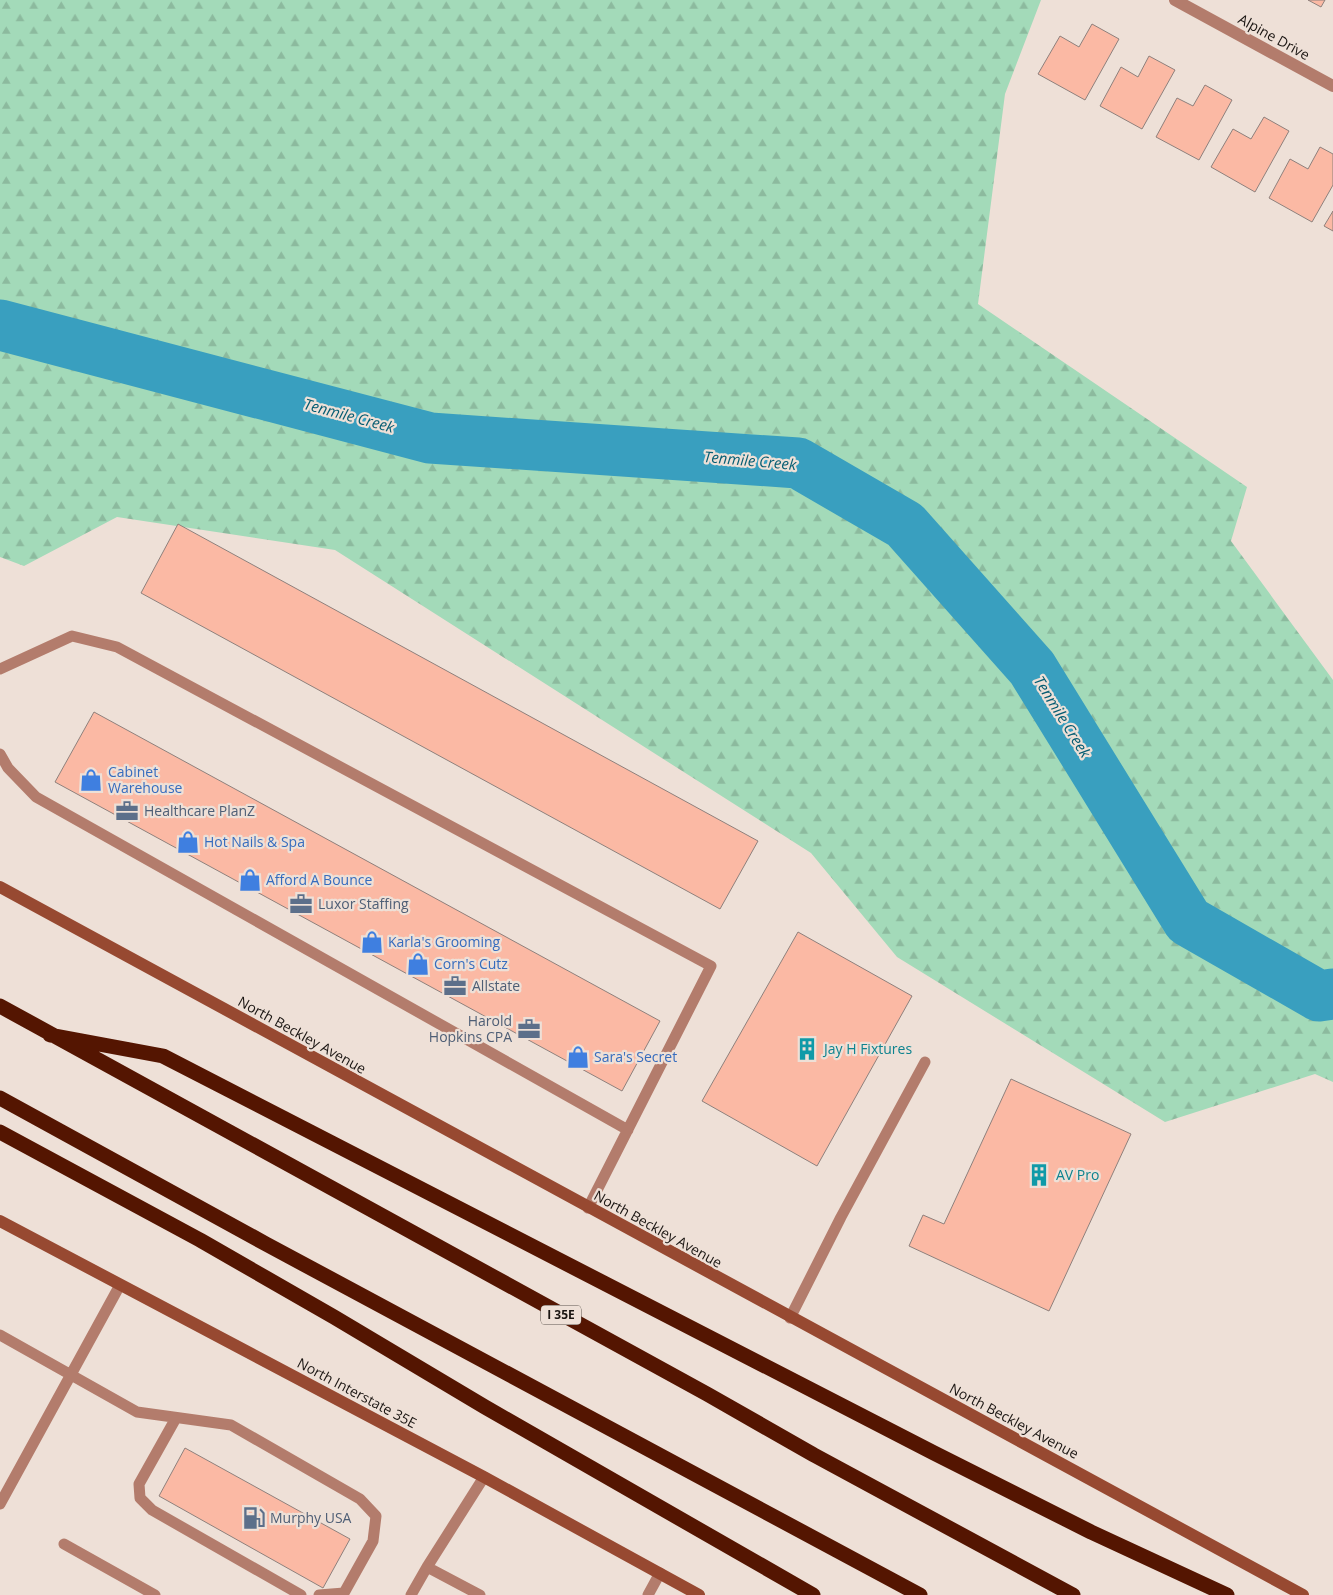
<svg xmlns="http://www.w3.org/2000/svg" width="1333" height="1595" viewBox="0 0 1333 1595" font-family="'Open Sans',sans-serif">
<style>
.forest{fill:url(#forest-firs)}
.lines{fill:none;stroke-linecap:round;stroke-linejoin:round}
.river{stroke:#399fbf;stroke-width:51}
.building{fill:#fbb9a4;stroke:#8e807c}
.service{stroke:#b37c6c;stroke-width:11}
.minor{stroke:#b37c6c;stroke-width:12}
.secondary{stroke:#974931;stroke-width:12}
.motorway{stroke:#541501;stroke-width:15}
.labels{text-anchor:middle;stroke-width:4.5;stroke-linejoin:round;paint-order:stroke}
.shield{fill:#eee0d7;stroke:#5a524d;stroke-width:1}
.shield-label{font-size:12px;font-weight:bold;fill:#1a1512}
.street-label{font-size:14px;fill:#1a1512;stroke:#eee0d7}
.shop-label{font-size:14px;fill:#366cbe;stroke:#eee0d7;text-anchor:start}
.service-label{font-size:14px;fill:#4e5e75;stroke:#eee0d7;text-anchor:start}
.culture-label{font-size:14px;fill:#0d838f;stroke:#eee0d7;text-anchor:start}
.water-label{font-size:15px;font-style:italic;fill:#055c72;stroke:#eee0d7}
</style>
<defs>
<pattern id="forest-firs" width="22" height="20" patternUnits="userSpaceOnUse" patternTransform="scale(1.25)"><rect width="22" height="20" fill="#a3dab9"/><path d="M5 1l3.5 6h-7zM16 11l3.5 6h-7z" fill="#8cba9e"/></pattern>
</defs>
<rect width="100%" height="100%" fill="#eee0d7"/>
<path class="forest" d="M0 0H1041L1005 94 978 304 1247 487 1231 541 1333 680V1082L1315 1074 1165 1122 897 957 811 853 335 550 117 517 24 566 0 557Z"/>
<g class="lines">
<path class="river" d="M0 325 430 438 798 463 905 525 1032 668 1188 921 1319 996 1333 994"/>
</g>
<path class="building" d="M1308 0H1325L1321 7Z
M1092 24 1119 39 1085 100 1038 74 1060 36 1079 47Z
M1149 56 1175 70 1142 129 1100 106 1121 67 1138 77Z
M1205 85 1232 100 1199 160 1156 137 1177 98 1193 106Z
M1264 117 1289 131 1255 192 1211 167 1233 129 1251 139Z
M1320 147 1333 154V185L1312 222 1269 198 1290 159 1308 169Z
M1333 211V231L1324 226Z
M178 524 758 841 720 909 141 593Z
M94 712 660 1021 622 1091 55 782Z
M798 932 912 996 817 1166 702 1101Z
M1011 1079 1131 1134 1049 1311 909 1246 923 1215 944 1224Z
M185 1448 350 1539 323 1588 159 1496Z"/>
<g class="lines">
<path class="service" d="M0 669 72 636 117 647 711 966 588 1208
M0 754 8 768 36 797 628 1130
M790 1318 841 1217 925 1062
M0 1335 137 1412 231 1425 360 1499 376 1516 373 1541 344 1593 319 1595
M176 1418 139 1484 140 1498 152 1510 301 1595
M0 1504 120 1285
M64 1544 155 1595
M427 1567 480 1595
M411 1595 427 1567 484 1477
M648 1595 660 1573"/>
<path class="minor" d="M1175 0 1333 86"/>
<path class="secondary" d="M0 887 1303 1595
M0 1221 484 1477 699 1595"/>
<path class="motorway" d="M0 1006 707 1394 814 1455 1073 1595
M50 1035 163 1056 934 1453 1091 1532 1227 1595
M0 1098 266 1244 920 1595
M0 1132 200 1240 334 1317 485 1407 813 1595"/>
</g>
<defs>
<symbol id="shop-bare" viewBox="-9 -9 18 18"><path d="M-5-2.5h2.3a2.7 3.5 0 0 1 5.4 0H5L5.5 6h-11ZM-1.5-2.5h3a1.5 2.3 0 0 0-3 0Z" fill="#3f7fe0" stroke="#eee0d7" stroke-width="2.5" paint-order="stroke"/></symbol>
<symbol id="office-bare" viewBox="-9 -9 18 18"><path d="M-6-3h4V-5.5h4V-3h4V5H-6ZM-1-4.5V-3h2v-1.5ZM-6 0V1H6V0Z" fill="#5c6f8a" stroke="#eee0d7" stroke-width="2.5" paint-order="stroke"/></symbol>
<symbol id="building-bare" viewBox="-9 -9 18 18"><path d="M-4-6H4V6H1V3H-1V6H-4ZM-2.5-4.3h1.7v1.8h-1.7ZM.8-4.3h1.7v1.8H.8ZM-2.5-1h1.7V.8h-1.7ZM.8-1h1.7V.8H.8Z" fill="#0f9aa8" stroke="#eee0d7" stroke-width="2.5" paint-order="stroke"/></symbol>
<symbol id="fuel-bare" viewBox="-9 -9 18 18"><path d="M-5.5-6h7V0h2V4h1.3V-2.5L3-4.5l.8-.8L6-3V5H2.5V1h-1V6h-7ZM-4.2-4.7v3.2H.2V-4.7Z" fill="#5c6f8a" stroke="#eee0d7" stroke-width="2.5" paint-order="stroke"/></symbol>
</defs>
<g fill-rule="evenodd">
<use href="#shop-bare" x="75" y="764" width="32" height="32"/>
<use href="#office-bare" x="111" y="795" width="32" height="32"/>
<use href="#shop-bare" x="172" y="826" width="32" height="32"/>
<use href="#shop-bare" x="234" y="864" width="32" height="32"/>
<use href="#office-bare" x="285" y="888" width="32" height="32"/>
<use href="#shop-bare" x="356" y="926" width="32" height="32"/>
<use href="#shop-bare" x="402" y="948" width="32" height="32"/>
<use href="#office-bare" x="439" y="970" width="32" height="32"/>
<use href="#office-bare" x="513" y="1013" width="32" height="32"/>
<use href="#building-bare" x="791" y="1033" width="32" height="32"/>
<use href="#shop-bare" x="562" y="1041" width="32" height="32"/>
<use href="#building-bare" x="1023" y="1159" width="32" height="32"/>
<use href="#fuel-bare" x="238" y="1502" width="32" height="32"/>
</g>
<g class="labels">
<rect class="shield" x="541" y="1305.5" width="40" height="19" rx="4"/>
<g class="shield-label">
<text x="561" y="1319">I 35E</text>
</g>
<g class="street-label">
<text transform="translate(1274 37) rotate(29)" y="5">Alpine Drive</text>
<text transform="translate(302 1035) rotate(29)" y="5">North Beckley Avenue</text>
<text transform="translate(658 1229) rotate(29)" y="5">North Beckley Avenue</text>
<text transform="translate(357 1393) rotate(28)" y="5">North Interstate 35E</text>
<text transform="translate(1014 1421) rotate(28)" y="5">North Beckley Avenue</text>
</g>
<g class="shop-label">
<text x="108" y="777">Cabinet<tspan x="108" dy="16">Warehouse</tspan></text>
<text x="204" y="847">Hot Nails &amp; Spa</text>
<text x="266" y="885">Afford A Bounce</text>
<text x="388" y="947">Karla's Grooming</text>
<text x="434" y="969">Corn's Cutz</text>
<text x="594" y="1062">Sara's Secret</text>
</g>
<g class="service-label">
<text x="144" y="816">Healthcare PlanZ</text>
<text x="318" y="909">Luxor Staffing</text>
<text x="472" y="991">Allstate</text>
<text x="512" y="1026" text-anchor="end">Harold<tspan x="512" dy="16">Hopkins CPA</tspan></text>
<text x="270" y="1523">Murphy USA</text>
</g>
<g class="culture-label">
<text x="824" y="1054">Jay H Fixtures</text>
<text x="1056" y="1180">AV Pro</text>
</g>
<g class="water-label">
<text transform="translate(349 416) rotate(15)" y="5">Tenmile Creek</text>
<text transform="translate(750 461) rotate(5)" y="5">Tenmile Creek</text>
<text transform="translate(1062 717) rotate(58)" y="5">Tenmile Creek</text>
</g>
</g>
</svg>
